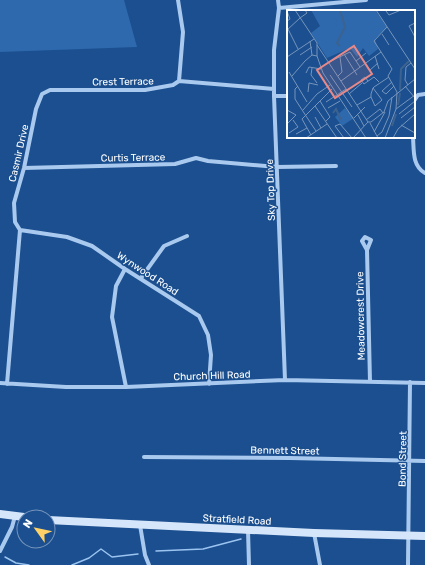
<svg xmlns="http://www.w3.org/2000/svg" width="425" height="565" viewBox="0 0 425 565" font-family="Rubik,sans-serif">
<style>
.grass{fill:#2e69ad}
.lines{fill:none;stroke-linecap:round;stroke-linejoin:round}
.stream{stroke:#9cc4f0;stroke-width:1.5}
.street{stroke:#a9c9ee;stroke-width:4}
.secondary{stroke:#d6e6fa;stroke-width:8}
.labels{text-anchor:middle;stroke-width:3;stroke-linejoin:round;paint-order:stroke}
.street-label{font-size:10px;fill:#fff;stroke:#1b4f8f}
.inset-river{fill:none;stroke:#3c6290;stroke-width:2}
.inset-road{fill:none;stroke:#7695bc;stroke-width:1}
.view{fill:#e88989;fill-opacity:0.15;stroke:#e88989;stroke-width:2}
.inset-edge{fill:none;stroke:#fff;stroke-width:2}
</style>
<rect width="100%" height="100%" fill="#1b4f8f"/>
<path class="grass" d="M0 0H124L137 47 0 52Z"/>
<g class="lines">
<path class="stream" d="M156 551 203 549 241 539
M5 557 16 563 29 565
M72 565 89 558 101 549 112 557 138 554"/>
<path class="street" d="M178 0 183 32 179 81
M278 0 279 8 274 50V96L285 380
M279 8 366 0
M274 96H288
M414 101 418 95 425 94
M413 137C414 150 412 166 425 173
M24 168 175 164 196 158 208 161 277 167 336 166
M20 230 67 237 92 246 125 269 199 316 208 335 211 355 209 384
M367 250 371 240 365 237 362 241 367 250 370 382
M125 269 116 286 112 317 126 387
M141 278 164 246 187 236
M0 383 66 387H126L285 380 425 383
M7 384 20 230 15 222 14 203 24 168 36 109 42 94 50 90H145L173 85 179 81 274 89
M144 457 290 458 425 461
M140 525 145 555 149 565
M248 530 249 565
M314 533 320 565
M0 551 12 527 15 516
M408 565 410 382"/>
<path class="secondary" d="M0 514 24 517
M48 520 314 533 425 536"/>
</g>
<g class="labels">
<g class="street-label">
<text transform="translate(123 81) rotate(-1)" y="4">Crest Terrace</text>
<text transform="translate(18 153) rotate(-77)" y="4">Casmir Drive</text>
<text transform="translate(133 157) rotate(-1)" y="4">Curtis Terrace</text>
<text transform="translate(270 190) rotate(-92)" y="4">Sky Top Drive</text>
<text transform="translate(148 273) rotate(33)" y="4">Wynwood Road</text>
<text transform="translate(360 316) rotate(-91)" y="4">Meadowcrest Drive</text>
<text transform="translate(212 375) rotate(-2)" y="4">Church Hill Road</text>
<text transform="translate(285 450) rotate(1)" y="4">Bennett Street</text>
<text transform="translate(402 459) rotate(-89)" y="4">Bond Street</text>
<text transform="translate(237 519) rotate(3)" y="4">Stratfield Road</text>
</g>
</g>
<g transform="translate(287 10)">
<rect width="128" height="128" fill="#1b4f8f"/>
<path d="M24 0H88L100 17 88 29 91 39 82 46 76 38 70 47 63 38 40 48 24 23 33 16Z" fill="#2e69ad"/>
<path d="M43 6 53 12 66 18 63 21 51 19Z" fill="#2e69ad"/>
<path d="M58 98 67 108 55 116 48 107Z" fill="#2e69ad"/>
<path class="inset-river" d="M53 36 50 33 58 17 53 0M113 80 114 59 122 51M111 95 113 83M46 103 49 99 54 110M105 116 109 104"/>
<path class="inset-road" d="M8 0 30 33V46L36 63 79 128M89 0 128 59M0 1 3 9 0 11M99 1 102 5 114 0M13 8 20 3 18 0M128 13 122 16 128 27M0 17 11 39M0 20 13 8M95 24 102 35M23 31 25 45M30 35 81 112M57 44 70 65M13 45 25 37M88 46 92 59M0 47 27 29M69 51 79 43M42 52 63 42 73 57M78 54 83 60 91 53M25 58 24 65 30 73M2 62 20 92M19 63 22 57 34 59M43 65 65 97M5 66 18 51 25 45 30 46M51 66 55 62 53 47M54 71 94 42M81 71 78 67 74 70 77 74 87 67 92 72M0 72V96M105 72 95 81 99 84 107 76M121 75 118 70 119 57 124 53M11 76 8 79V89L19 106M118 76 128 88M86 78 95 90 88 96 84 87V84L86 78 87 77 102 67M21 82 22 73 31 75M62 84 75 73M33 91 43 107 39 111M39 92 59 79M70 95 84 87M28 96 50 128M41 98 53 91M109 99 128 85M0 100 9 105 0 114M16 100 30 84 43 75M112 104 128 91M71 105 77 116M19 106 29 121M28 107 34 118M67 108 78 97M114 108 128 97M79 110 93 99 96 103M83 113 91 128M114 115 128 123M87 122 98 102M2 123 11 117 6 110M9 124 20 118M24 125 15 109 45 79M90 126 95 122 102 106 105 87M19 128 40 114M57 128 48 116 53 114 65 128M66 128 81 112H84L97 102 101 91 128 69M98 128 109 99 110 82 101 66 105 59 87 31 100 17M106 128 111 119 128 104"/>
<path class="view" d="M67 36 85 64 48 88 30 60Z"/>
<rect width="128" height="128" class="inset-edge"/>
</g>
<g transform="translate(36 529) rotate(303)"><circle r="19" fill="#1b4f8f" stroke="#7695bc"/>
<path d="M0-3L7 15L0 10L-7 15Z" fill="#ffd166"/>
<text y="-6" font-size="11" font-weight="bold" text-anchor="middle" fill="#ffffff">N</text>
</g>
</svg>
